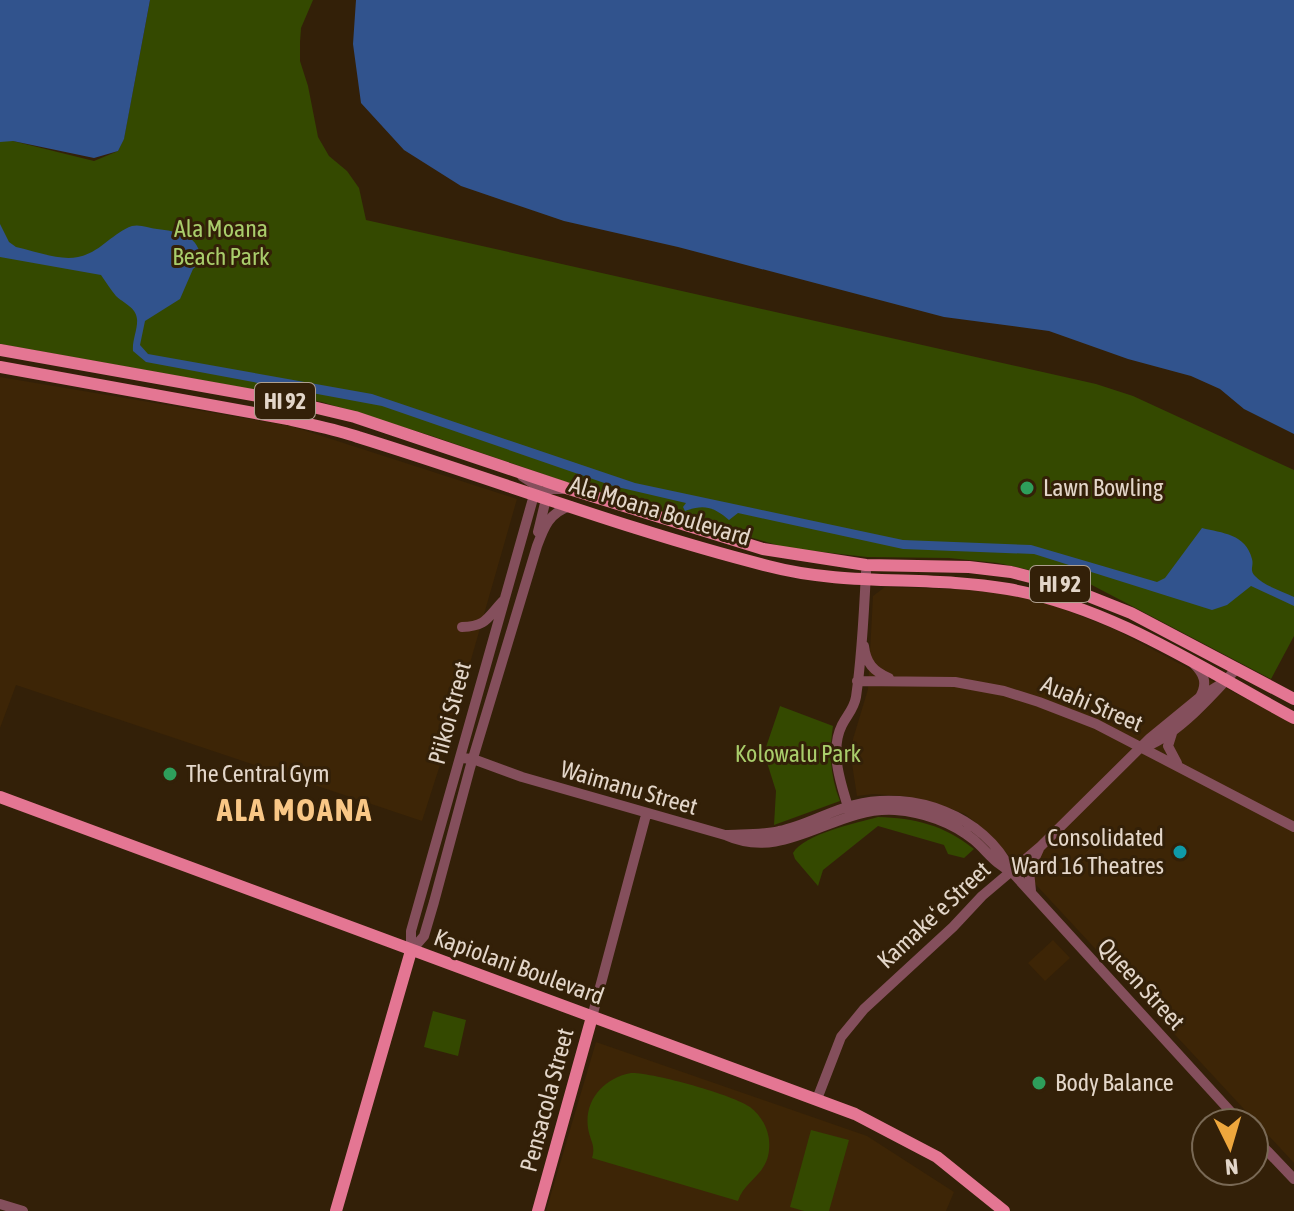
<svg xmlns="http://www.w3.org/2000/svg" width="1294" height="1211" viewBox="0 0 1294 1211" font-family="'Asap Condensed',sans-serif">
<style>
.built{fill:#3d2506}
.green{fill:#344900}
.water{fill:#31538d}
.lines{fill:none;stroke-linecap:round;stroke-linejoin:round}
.minor{stroke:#844f5c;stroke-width:10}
.major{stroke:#e47693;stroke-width:12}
.leisure-dot{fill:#2e9e5b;stroke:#332008;stroke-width:3}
.culture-dot{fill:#0f9aa8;stroke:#332008;stroke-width:3}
.labels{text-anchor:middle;stroke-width:6;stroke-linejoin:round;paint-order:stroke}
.shield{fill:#332008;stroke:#ae9f8f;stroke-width:2}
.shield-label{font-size:22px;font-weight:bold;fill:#e3d6c9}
.park-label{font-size:24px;fill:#a9cd6b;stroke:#332008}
.poi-label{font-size:24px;fill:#e3d6c9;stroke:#332008;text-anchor:start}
.street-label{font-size:24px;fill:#e3d6c9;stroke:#332008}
.district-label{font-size:32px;font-weight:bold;letter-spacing:2px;fill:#f9c786;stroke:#332008}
</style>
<rect width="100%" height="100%" fill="#332008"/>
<path class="built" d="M0 377 291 426 517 499 448 740 422 821 16 685 0 728Z
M885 587 979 590 1040 600 1114 629 1294 724V1163L987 832 965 814 934 803 904 796 873 794 857 796 852 764 853 739 868 689 873 596Z
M1053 940 1070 958 1045 981 1028 963Z
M596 1042 867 1136 954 1192 946 1211H546Z"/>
<path class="green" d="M150 0H313L301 28 300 42V61L308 86 318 137 329 156 347 171 359 188 366 220 1096 384 1133 396 1294 470V636L1271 679 1088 583 998 563 949 558 867 557 787 548 598 493 432 436 322 402 0 344V141H13L94 161 118 151 124 138Z
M780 706 833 726C829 752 830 776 840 801L774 825 776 791 764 753Z
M878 817C915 818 944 825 974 849L964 858 948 854 944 845 878 826 823 870 818 886 795 859 793 853C804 834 856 823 878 817Z
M433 1011 466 1020 458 1056 424 1047Z
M631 1073C651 1072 734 1095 750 1107 763 1117 771 1133 769 1150 767 1175 744 1181 738 1201L592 1158C596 1145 590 1141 588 1128 584 1100 604 1078 631 1073Z
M811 1130 849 1140 829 1211H804L790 1207Z"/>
<path class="water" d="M0 0H150L124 139 118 151 94 158 13 141 0 142Z
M356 0H1294V434L1244 409 1220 389 1191 376 1128 359 1049 331 944 317 678 247 564 221 461 186 404 150 361 103 353 44Z
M0 224 9 242 16 247C35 251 59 261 78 257 100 253 112 233 132 226 140 224 149 228 157 229 179 232 200 234 201 262L193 269 180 299 145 321 140 345 148 354 372 394 635 483 903 540 1031 545 1157 582 1165 578 1202 528C1222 533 1246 534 1252 559 1254 566 1249 570 1255 576 1264 586 1282 591 1294 597V606L1251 586 1227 605 1212 610 1034 554 903 549 738 513 729 520C714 507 704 504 685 511L683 507 686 503 613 486 382 406 146 362 133 351C132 340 138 329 137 319 136 307 123 303 116 296 111 290 106 282 101 275L0 257Z"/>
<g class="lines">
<path class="minor" d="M522 476 534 484 546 499 538 532
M462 627C487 626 487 618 503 601
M864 646C866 663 873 671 889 678
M1194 664C1204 674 1208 683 1200 697
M857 681 955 682 1004 691 1039 702 1096 724 1294 827
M1173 730 1168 746 1177 763
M1145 747C1178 734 1213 695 1237 668
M461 758 473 759 522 777 725 835C787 863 833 806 895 810 923 812 952 822 974 840 987 851 995 864 1011 871
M849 810C841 784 829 751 842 725 847 715 854 709 856 697 862 656 864 614 866 572
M725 835C743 834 762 835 779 831 805 826 829 811 854 805 913 790 984 815 1011 871L1241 1123
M1031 891 1029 871 1039 849
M411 951V931L534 495 551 489H562
M411 951 424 936 434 902 470 768 537 546C544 527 549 513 570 506
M592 1017 646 815
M817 1099 841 1037 864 1009 953 927 982 896 1041 846 1150 738 1200 697 1226 681
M1254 1137 1294 1179
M0 1204 23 1211"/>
<path class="major" d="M0 350 292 402 355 417 566 488 763 549 866 565 969 567 1011 572 1058 584 1131 613 1294 699
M0 367 288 419C311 425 335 429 358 437 494 479 629 531 768 566 847 587 929 575 1008 589 1111 607 1203 669 1294 718
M0 797 855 1114 937 1157 1004 1211
M336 1211 411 951
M538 1211 592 1017"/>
</g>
<g class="leisure-dot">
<circle cx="1027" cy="488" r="8"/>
<circle cx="170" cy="774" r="8"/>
<circle cx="1039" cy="1083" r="8"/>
</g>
<circle class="culture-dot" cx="1180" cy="852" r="8"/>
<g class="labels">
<g class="shield">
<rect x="255" y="383" width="60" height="36" rx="6"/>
<rect x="1030" y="566" width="60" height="36" rx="6"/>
</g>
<g class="shield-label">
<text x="285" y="409">HI 92</text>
<text x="1060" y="592">HI 92</text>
</g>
<g class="park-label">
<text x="221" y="237">Ala Moana<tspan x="221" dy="28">Beach Park</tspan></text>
<text x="798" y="762">Kolowalu Park</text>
</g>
<g class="poi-label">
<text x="1043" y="496">Lawn Bowling</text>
<text x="186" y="782">The Central Gym</text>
<text x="1164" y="846" text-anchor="end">Consolidated<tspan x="1164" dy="28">Ward 16 Theatres</tspan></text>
<text x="1055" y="1091">Body Balance</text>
</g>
<g class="street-label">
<text transform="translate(660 511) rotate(17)" y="8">Ala Moana Boulevard</text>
<text transform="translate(1092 704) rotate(23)" y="8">Auahi Street</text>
<text transform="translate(450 713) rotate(-75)" y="8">Piikoi Street</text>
<text transform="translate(629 788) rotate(16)" y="8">Waimanu Street</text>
<text transform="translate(934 915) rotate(-43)" y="8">Kamakeʻe Street</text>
<text transform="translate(519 967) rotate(20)" y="8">Kapiolani Boulevard</text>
<text transform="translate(1141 984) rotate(47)" y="8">Queen Street</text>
<text transform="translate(547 1100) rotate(-75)" y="8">Pensacola Street</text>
</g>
<g class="district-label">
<text x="295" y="821">ALA MOANA</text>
</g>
</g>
<g transform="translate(1230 1147) rotate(175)"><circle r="38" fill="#332008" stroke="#796955" stroke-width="2"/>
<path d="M0-6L14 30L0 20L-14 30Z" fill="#eea73d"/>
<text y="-12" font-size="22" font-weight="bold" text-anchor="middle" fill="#e3d6c9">N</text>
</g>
</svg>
